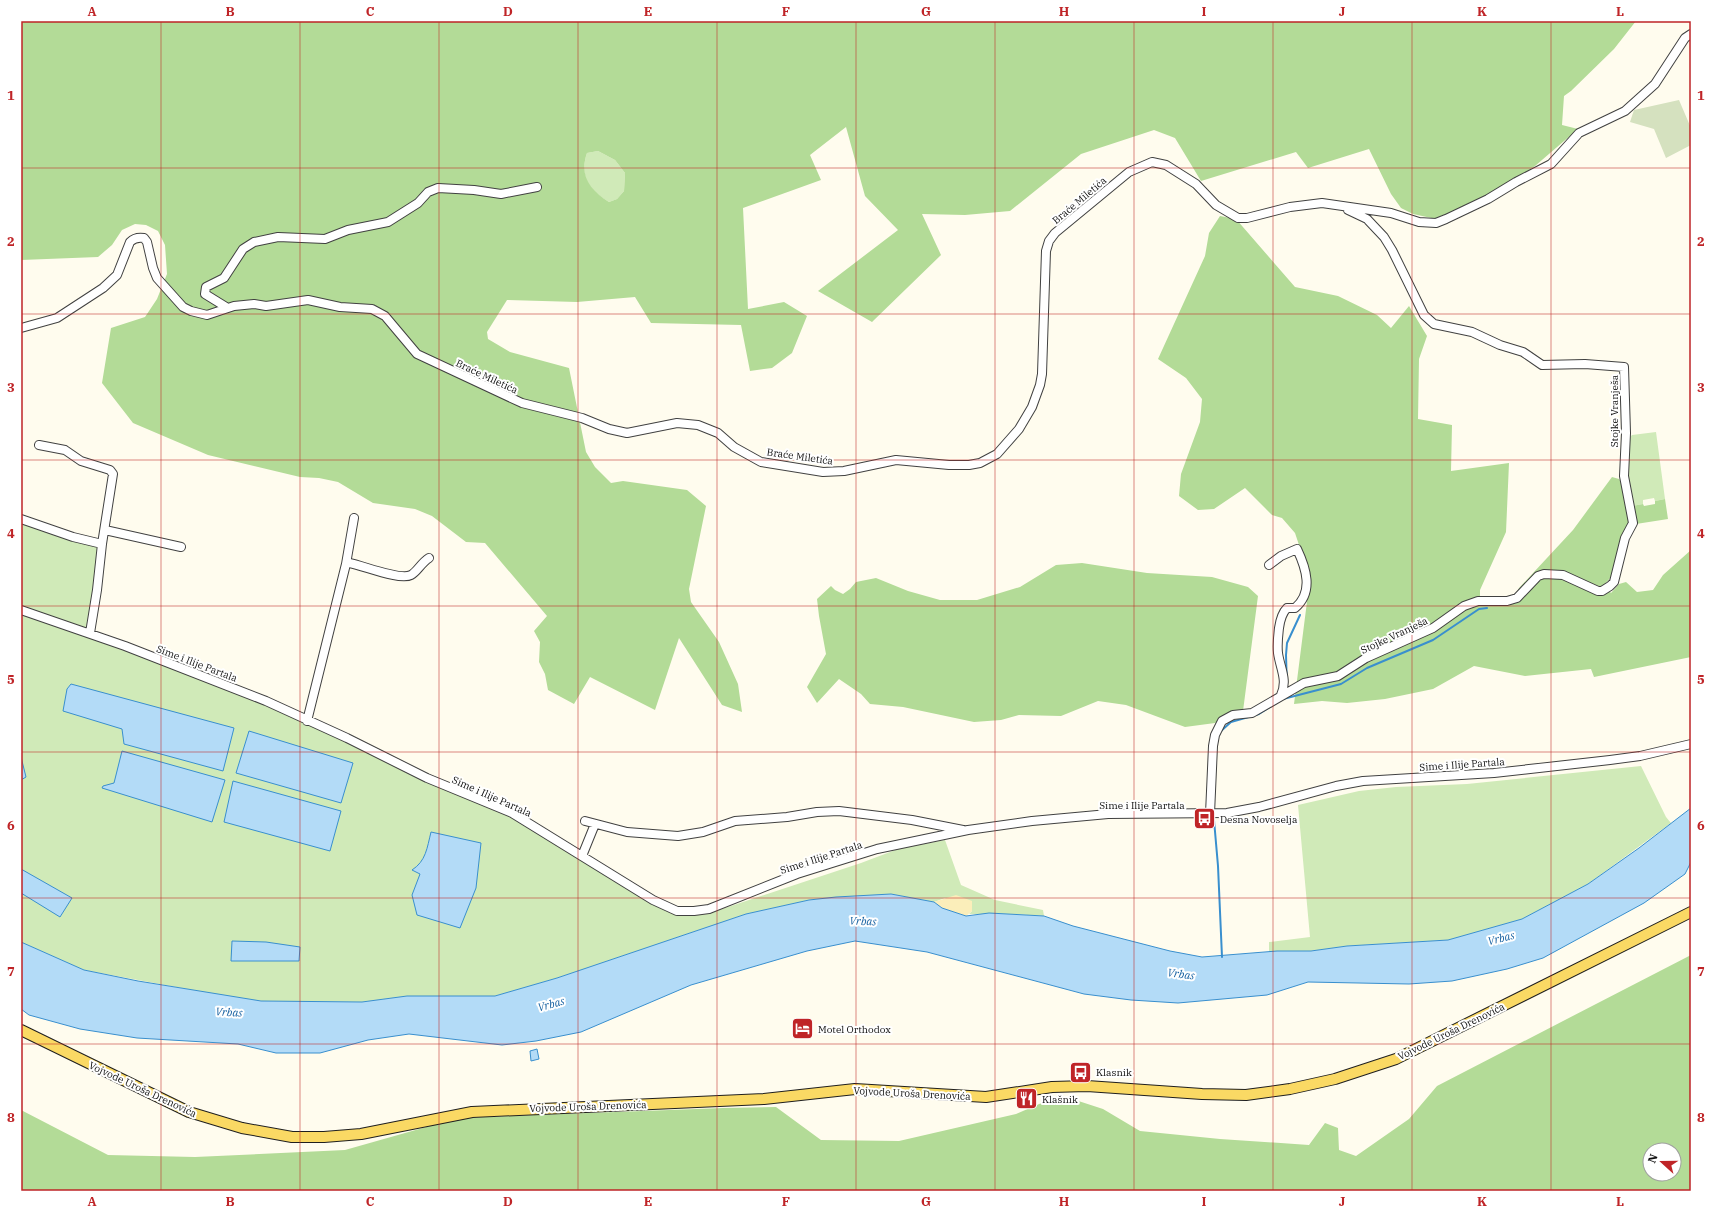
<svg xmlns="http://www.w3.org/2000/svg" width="1712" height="1212" viewBox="0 0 1712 1212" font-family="'IBM Plex Serif',serif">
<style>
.green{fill:#d0eab8}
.forest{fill:#b3db97;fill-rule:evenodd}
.sand{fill:#fbeeba}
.cemetery{fill:#d5e1bf}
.water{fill:#b3dbf7;stroke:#398fce}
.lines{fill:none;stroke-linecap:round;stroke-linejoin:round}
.stream{stroke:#398fce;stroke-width:2}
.minor-casing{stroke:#414141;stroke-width:10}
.major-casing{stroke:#1f1f1f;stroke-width:12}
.minor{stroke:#fff;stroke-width:8}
.major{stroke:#fad964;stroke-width:10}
.grid{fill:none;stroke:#bf2427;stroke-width:1;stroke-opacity:0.55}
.labels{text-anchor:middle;stroke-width:4;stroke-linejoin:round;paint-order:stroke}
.street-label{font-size:10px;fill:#0e0e0e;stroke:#fff}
.poi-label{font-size:10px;fill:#0e0e0e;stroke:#fff;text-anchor:start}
.water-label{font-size:11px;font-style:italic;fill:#1560a1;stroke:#fff}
.neatline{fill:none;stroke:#bf2427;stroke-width:1.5}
.grid-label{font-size:13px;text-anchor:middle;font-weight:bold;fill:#bf2427}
</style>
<rect width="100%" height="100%" fill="#fffcee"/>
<path class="green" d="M598 151 615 160 625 173 624 191 617 199 609 202C589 190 579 177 587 153Z
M1656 432 1665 499 1655 501 1654 498 1643 500V504L1632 506 1626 476 1628 439 1632 435Z
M21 524 102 547 90 633 203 676 492 805 677 914 696 915 707 914 861 863 898 849 945 840 961 885 995 900 1043 910 1044 916 1012 914H969L972 911 945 898 934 902 891 894 809 900 746 914 557 978 495 996H407L363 1002 261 1001 230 997 84 970 21 942Z
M1641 766 1666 817 1671 823 1588 884 1522 919 1448 940 1347 946 1311 951 1269 952V942L1310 937 1298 805 1359 791 1396 787 1467 784Z"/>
<path class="forest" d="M21 21H1636L1614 49 1571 91 1564 96 1562 125 1578 129 1535 166 1513 181 1458 211 1436 219 1413 214 1401 208 1391 194 1369 149 1308 168 1296 152 1201 181 1175 138 1154 130 1081 154 1010 211 965 215 922 214 941 255 872 322 818 291 898 230 865 196 846 127 810 155 821 180 743 208 748 309 784 302 807 316 792 353 772 368 750 371 741 325 651 323 635 297 577 302 507 300 487 332 488 339 510 352 569 368 586 452 595 467 611 483 623 481 687 490 706 506 689 589 691 602 719 642 738 684 742 712 722 705 679 638 655 710 590 677 574 704 548 690 545 674 539 662 540 642 534 631 547 616 485 543 466 542 432 516 415 509 373 503 338 482 319 478 300 477 208 455 133 423 102 383 111 328 145 317 157 299 167 274 165 245 158 231 146 225 135 224 122 230 112 245 98 257 21 260ZM598 151 615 160 625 173 624 191 617 199 609 202C590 190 579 176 587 153Z
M1220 216 1236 219 1295 287 1338 296 1377 315 1391 328 1409 306 1427 336 1419 359 1418 419 1452 425 1451 471 1509 463 1506 532 1480 590V604L1512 602 1519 588 1573 530 1612 477 1619 479 1623 485 1630 520 1621 536 1612 576 1604 585 1611 593 1619 584 1626 582 1637 592 1653 590 1663 575 1691 550V657L1594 677 1591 669 1525 676 1474 666 1433 689 1385 699 1347 703 1322 701 1294 704 1310 578 1295 533 1282 518 1272 515 1245 488 1214 509 1198 510 1179 496 1181 474 1200 422 1202 399 1186 378 1158 359 1205 256 1209 233Z
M1665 499 1668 519 1636 524 1632 506 1643 504 1644 506 1655 504V501Z
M1082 563 1147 573 1212 577 1248 587 1258 596 1243 711 1233 712 1215 723 1185 727 1126 705 1098 701 1061 716 1019 715 1001 720 974 722 903 707 870 704 861 694 839 679 817 703 807 687 826 654 819 616 817 599 831 586 835 590 843 594 850 589 856 582 876 578 908 591 940 600H977L1020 587 1056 565Z
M1691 955V1191H21V1110L108 1155 195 1157 345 1150 458 1118 723 1108 776 1107 821 1140 899 1141 1016 1114 1060 1095 1103 1109 1140 1131 1220 1139 1309 1145 1325 1123 1338 1128 1339 1150 1356 1156 1409 1119 1437 1086ZM1650 1150H1674V1174H1650Z"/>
<path class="sand" d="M956 895 972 901V911L966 916 942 908 934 902Z"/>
<path class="cemetery" d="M1679 100 1691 128V145L1666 158 1654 129 1630 122 1634 110Z"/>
<path class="water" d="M71 684 234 728 223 771 124 744 122 729 63 711 67 689Z
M249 731 353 763 341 803 236 773Z
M122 751 225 780 212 822 102 788 103 786 114 783Z
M21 757 26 777 21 780Z
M233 781 341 811 330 851 224 822Z
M1691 808V862L1685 874 1644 903 1543 958 1507 969 1452 981 1409 984 1308 982 1267 995 1178 1003 1131 1000 1084 994 927 952 855 941 807 951 691 985 581 1032 536 1041 502 1045 409 1034 368 1040 320 1053H276L238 1044 137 1038 80 1029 29 1015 21 1009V942L84 970 138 981 261 1001 362 1002 407 996H495L557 978 746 914 809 900 836 897 891 894 934 902 942 908 966 916 989 913 1044 916 1073 926 1170 951 1202 957 1277 951H1311L1347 946 1448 940 1522 919 1588 884 1639 848Z
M431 832 481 843 476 888 460 928 417 915 412 895 420 874 412 870C426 861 427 848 431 832Z
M21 869 72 898 60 917 21 893Z
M232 941 266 942 300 947 299 961H231Z
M537 1049 539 1059 531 1061 530 1051Z"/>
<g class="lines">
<path class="stream" d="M1287 689 1286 655 1287 643 1300 615
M1283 699 1341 684 1367 668 1433 640 1479 609 1487 608
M1221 731 1231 722 1259 714 1276 703
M1214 820 1218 866 1222 957"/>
<defs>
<path id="minor" d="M226 307 205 294 206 287 224 278 243 249 254 242 278 237 325 239 348 230 388 222 418 203 428 192 438 188 474 190 501 194 537 187
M21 328 57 318 103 288 117 275 130 242C134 238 138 237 144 238L147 242 153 268 157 278 183 307 191 311 207 315 234 306 254 304 266 306 308 300 340 307 372 309 385 316 417 354 522 403 582 418 609 429 627 433 677 423 698 425 718 433 734 447 761 462 823 472 844 471 896 460 949 465H969L980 463 997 454 1019 429 1032 407 1040 385 1042 374 1046 251 1049 241 1055 233 1129 172 1152 162 1166 165 1196 184 1216 205 1238 218H1247L1290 207 1322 203 1391 213 1419 222 1436 223 1446 219 1488 199 1516 182 1551 164 1579 133 1625 111 1655 84 1685 38 1691 34
M39 445 65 450 81 461 110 470 113 474 102 544 97 590 90 633
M21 519 73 537 102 544
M105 530 181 547
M346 564 354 518
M1269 565 1281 556 1297 549C1306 568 1314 592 1295 608H1287C1282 613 1280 621 1279 628 1278 637 1277 644 1278 653 1280 668 1288 680 1281 695
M21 610 125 646 266 701 347 738 427 778 512 813 653 900 677 911H694L709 909 797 874 877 849 968 830 1032 821 1108 814 1227 813 1259 807 1336 786 1363 781 1494 773 1610 760 1640 756 1691 744
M307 721 346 564 349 563C362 565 400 581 411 575 417 572 421 563 429 558
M1210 814 1213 746 1215 735 1222 721 1233 715 1252 713 1304 683 1338 676 1366 658 1433 628 1464 606 1478 601H1507L1517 598 1538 576 1544 574 1563 575 1598 591H1602L1610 586 1614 582 1625 538 1633 523 1624 476 1626 433 1624 367 1585 364 1542 365 1523 352 1500 345 1472 332 1434 324 1424 315 1392 250 1384 237 1367 219 1348 210
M585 821 627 832 678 836 703 832 735 821 787 817 817 812 839 811 912 820 963 830
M582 856 595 824"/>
<path id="major" d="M21 1030 189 1112 242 1128 292 1137H324L361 1134 472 1112 764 1099 855 1089 986 1097 1052 1087 1087 1086 1202 1094 1246 1095 1290 1089 1335 1079 1396 1059 1691 912"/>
</defs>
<use href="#minor" class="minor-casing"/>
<use href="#major" class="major-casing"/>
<use href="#minor" class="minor"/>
<use href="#major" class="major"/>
</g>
<path class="grid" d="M161 21V1191M300 21V1191M439 21V1191M578 21V1191M717 21V1191M856 21V1191M995 21V1191M1134 21V1191M1273 21V1191M1412 21V1191M1551 21V1191M21 168H1691M21 314H1691M21 460H1691M21 606H1691M21 752H1691M21 898H1691M21 1044H1691"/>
<defs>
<symbol id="bus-square" viewBox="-11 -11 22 22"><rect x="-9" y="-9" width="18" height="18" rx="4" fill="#bf2427" stroke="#fff"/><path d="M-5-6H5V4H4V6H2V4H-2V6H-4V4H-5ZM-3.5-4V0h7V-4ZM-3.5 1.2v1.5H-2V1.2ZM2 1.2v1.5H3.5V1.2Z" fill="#fff"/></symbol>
<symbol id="hotel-square" viewBox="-11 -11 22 22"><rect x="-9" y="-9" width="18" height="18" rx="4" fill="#bf2427" stroke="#fff"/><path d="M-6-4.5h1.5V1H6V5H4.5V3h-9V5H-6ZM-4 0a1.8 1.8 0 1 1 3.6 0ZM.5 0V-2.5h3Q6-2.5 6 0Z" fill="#fff"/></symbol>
<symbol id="restaurant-square" viewBox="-11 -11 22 22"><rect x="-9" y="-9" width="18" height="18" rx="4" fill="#bf2427" stroke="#fff"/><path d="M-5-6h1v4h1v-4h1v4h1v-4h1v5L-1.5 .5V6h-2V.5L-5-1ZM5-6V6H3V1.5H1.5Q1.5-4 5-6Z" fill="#fff"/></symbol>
</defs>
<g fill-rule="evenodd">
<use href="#bus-square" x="1192" y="806" width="25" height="25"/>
<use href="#hotel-square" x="790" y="1016" width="25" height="25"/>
<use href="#bus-square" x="1068" y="1060" width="25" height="25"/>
<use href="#restaurant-square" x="1014" y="1086" width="25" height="25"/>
</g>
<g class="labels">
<g class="street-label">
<text transform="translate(1079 200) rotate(-40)" y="4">Braće Miletića</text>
<text transform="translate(487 376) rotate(25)" y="4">Braće Miletića</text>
<text transform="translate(1614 411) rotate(-90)" y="4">Stojke Vranješa</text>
<text transform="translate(800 456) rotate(8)" y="4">Braće Miletića</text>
<text transform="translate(1394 635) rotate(-25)" y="4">Stojke Vranješa</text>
<text transform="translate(197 663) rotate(21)" y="4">Sime i Ilije Partala</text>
<text transform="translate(1462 764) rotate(-4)" y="4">Sime i Ilije Partala</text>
<text transform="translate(492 796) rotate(24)" y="4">Sime i Ilije Partala</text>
<text x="1142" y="809">Sime i Ilije Partala</text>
<text transform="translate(821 857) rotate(-18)" y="4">Sime i Ilije Partala</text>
<text transform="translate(1451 1031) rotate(-26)" y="4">Vojvode Uroša Drenovića</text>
<text transform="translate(143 1089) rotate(25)" y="4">Vojvode Uroša Drenovića</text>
<text transform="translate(912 1093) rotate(3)" y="4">Vojvode Uroša Drenovića</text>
<text transform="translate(588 1106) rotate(-2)" y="4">Vojvode Uroša Drenovića</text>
</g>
<g class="poi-label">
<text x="1220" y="823">Desna Novoselja</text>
<text x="818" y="1033">Motel Orthodox</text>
<text x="1096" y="1076">Klasnik</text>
<text x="1042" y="1103">Klašnik</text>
</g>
<g class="water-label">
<text transform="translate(863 921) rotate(2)" y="4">Vrbas</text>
<text transform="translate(1501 938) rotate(-14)" y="4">Vrbas</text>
<text transform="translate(1181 974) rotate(7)" y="4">Vrbas</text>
<text transform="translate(551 1004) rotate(-16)" y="4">Vrbas</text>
<text transform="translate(229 1012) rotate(3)" y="4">Vrbas</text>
</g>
</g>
<rect width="1712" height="1212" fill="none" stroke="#ffffff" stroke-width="44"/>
<g transform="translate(1662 1162) rotate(291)"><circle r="19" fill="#ffffff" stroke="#9f9f9f"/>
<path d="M0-3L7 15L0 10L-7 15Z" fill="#bf2427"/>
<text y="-6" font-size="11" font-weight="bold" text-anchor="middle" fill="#0e0e0e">N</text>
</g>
<rect x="22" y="22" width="1668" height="1168" class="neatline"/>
<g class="grid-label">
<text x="92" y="16">A</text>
<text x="230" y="16">B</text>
<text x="370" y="16">C</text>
<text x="508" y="16">D</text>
<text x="648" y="16">E</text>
<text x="786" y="16">F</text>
<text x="926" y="16">G</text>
<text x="1064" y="16">H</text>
<text x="1204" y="16">I</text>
<text x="1342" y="16">J</text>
<text x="1482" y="16">K</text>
<text x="1620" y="16">L</text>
<text x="11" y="100">1</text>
<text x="1701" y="100">1</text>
<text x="11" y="246">2</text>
<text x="1701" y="246">2</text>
<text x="11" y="392">3</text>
<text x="1701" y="392">3</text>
<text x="11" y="538">4</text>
<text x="1701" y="538">4</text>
<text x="11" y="684">5</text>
<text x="1701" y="684">5</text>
<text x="11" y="830">6</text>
<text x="1701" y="830">6</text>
<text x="11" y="976">7</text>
<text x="1701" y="976">7</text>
<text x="11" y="1122">8</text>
<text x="1701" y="1122">8</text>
<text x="92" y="1206">A</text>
<text x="230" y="1206">B</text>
<text x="370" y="1206">C</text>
<text x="508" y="1206">D</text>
<text x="648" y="1206">E</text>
<text x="786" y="1206">F</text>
<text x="926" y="1206">G</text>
<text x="1064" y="1206">H</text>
<text x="1204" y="1206">I</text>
<text x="1342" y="1206">J</text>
<text x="1482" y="1206">K</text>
<text x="1620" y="1206">L</text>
</g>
</svg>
